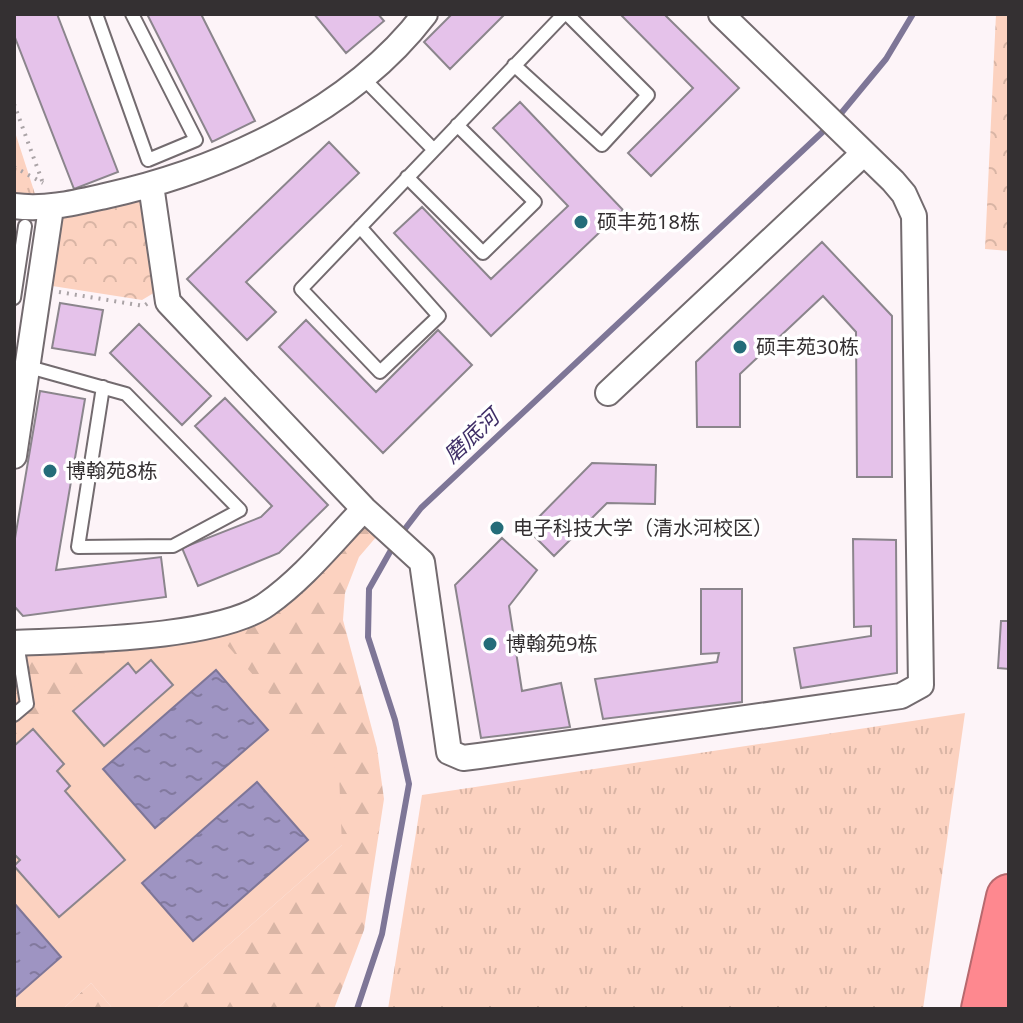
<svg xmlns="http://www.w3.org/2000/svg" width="1023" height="1023" viewBox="0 0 1023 1023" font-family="'Noto Sans','Noto Sans SC',sans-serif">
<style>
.grass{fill:url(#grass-tufts)}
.forest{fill:url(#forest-firs)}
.park{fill:url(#park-crowns)}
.pitch{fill:#fcd2c0}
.water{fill:url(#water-ripples);stroke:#7e7697;stroke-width:2}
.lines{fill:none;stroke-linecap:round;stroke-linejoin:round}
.stream{stroke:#7e7697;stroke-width:6}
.building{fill:#e5c2ea;stroke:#8b858c;stroke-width:2}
.service-casing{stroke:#736b6f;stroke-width:16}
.minor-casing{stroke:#736b6f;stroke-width:28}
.motorway-casing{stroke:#b7696e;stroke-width:48}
.path{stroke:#aba4a7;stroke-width:4;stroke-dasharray:2 6;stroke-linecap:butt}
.service{stroke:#fff;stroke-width:12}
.minor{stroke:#fff;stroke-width:24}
.motorway{stroke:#fe888f;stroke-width:44}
.poi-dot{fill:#246c79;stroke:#fff;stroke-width:3}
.labels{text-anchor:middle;stroke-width:7;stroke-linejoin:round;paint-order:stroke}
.poi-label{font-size:20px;fill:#343032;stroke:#fff;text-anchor:start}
.water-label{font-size:22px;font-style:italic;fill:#3f2e67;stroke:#fff}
</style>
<defs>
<pattern id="grass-tufts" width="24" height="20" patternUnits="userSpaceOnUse" patternTransform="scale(2)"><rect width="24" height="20" fill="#fcd2c0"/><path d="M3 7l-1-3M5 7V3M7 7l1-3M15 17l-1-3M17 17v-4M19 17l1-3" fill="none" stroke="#d9b5a5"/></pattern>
<pattern id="forest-firs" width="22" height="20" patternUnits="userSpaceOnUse" patternTransform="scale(2)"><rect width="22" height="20" fill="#fcd2c0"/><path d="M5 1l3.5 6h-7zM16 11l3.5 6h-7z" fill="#d9b5a5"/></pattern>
<pattern id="park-crowns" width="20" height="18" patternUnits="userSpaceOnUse" patternTransform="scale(2)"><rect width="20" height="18" fill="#fcd2c0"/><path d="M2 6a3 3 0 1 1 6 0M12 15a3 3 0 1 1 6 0" fill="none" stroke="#d9b5a5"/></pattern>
<pattern id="water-ripples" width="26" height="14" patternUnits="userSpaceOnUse" patternTransform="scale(2)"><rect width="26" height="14" fill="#9e94c2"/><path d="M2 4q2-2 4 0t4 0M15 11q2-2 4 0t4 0" fill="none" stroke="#82799e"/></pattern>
</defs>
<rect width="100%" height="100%" fill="#fdf4f8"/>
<path class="grass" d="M14 129 35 194 14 193Z
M965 713 923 1009H388L422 795Z"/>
<path class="forest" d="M355 518 377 536 359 557 345 593 343 620 377 748 384 799 364 930 334 1009H156L342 845 14 739V643L245 616Z
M91 983 113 1009H63Z"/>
<path class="park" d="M996 14H1009V251L985 249Z
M148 191 162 288 142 300 46 285 57 212Z"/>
<path class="pitch" d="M125 644H226L339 773 342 845 156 1009H113L91 983 63 1009H14V739Z"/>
<path class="water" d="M216 670 268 730 155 828 103 769Z
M257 782 308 840 193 941 142 883Z
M14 903 61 957 14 998Z"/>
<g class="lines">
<path class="stream" d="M838 117 886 59 913 14
M401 534 421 508 830 125
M357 1009 382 934 409 784 395 720 368 637 369 589 395 543"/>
</g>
<path class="building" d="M14 14H57L118 172 74 189 14 35Z
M147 14H201L255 121 212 142Z
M314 14H378L384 21 346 53Z
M452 14H505L450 69 424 42Z
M620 14H664L739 88 651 176 628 153 693 88Z
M520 102 623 210 491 336 394 233 422 207 491 279 568 206 493 128Z
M329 142 359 173 246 282 276 312 247 340 187 279Z
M822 242 892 316V477H857L856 332 823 296 740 374V427H697L696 362Z
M60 303 103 310 95 355 52 348Z
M306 320 376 392 438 330 472 365 383 453 279 347Z
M139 324 211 396 182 425 110 353Z
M40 391 85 399 56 570 161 557 166 597 23 616 14 606V544Z
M225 398 328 505 279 553 198 586 182 548 261 517 272 506 195 426Z
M592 463 656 465 655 504 607 503 554 556 527 529Z
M502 538 537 570 509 606 522 691 561 683 570 727 481 738 455 585Z
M853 539 896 540 897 673 801 688 794 648 871 636V626L854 627Z
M701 589H742V702L603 719 595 679 717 662 719 653 701 654Z
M1001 621H1009V669L998 668Z
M151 660 173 685 104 746 73 711 128 663 136 673Z
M33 729 64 764 57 771 70 786 65 791 125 860 59 917 14 866 20 860 14 854V746Z"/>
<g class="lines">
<defs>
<path id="service" d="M96 14 148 160 196 140 132 14
M514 65 602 145 648 95 567 14
M363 78 433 149
M407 177 483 253 535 202 457 125
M360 227 439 316 380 372 301 289 564 14
M14 298 25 226
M29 367 126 394 240 510 173 546 78 547 103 387
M14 715 27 704 17 643"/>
<path id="minor" d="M151 185 168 302 364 509 422 562 449 752 463 758 479 756 901 696 921 685 914 216 904 194 893 181 721 14
M14 206C46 210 74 203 105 196 222 170 351 111 425 14
M608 393 864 153
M14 456 51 208
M14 643C76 640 219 639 267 604 304 578 333 541 364 509"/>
<path id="motorway" d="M984 1009 1009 897"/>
</defs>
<use href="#service" class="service-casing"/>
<use href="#minor" class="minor-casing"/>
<use href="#motorway" class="motorway-casing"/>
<path class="path" d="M14 104 44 186
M14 167 43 183
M59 292 144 306 148 303"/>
<use href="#service" class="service"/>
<use href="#minor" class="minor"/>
<use href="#motorway" class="motorway"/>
</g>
<g class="poi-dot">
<circle cx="581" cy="222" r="8"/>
<circle cx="740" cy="347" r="8"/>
<circle cx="50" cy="471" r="8"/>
<circle cx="497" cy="528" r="8"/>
<circle cx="490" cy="644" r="8"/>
</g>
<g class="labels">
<g class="poi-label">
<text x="597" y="229">硕丰苑18栋</text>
<text x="756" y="354">硕丰苑30栋</text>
<text x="66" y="478">博翰苑8栋</text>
<text x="513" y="535">电子科技大学（清水河校区）</text>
<text x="506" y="651">博翰苑9栋</text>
</g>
<g class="water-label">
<text transform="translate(471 436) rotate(-43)" y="8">磨底河</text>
</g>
</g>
<rect width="1023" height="1023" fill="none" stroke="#343032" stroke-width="32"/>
</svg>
